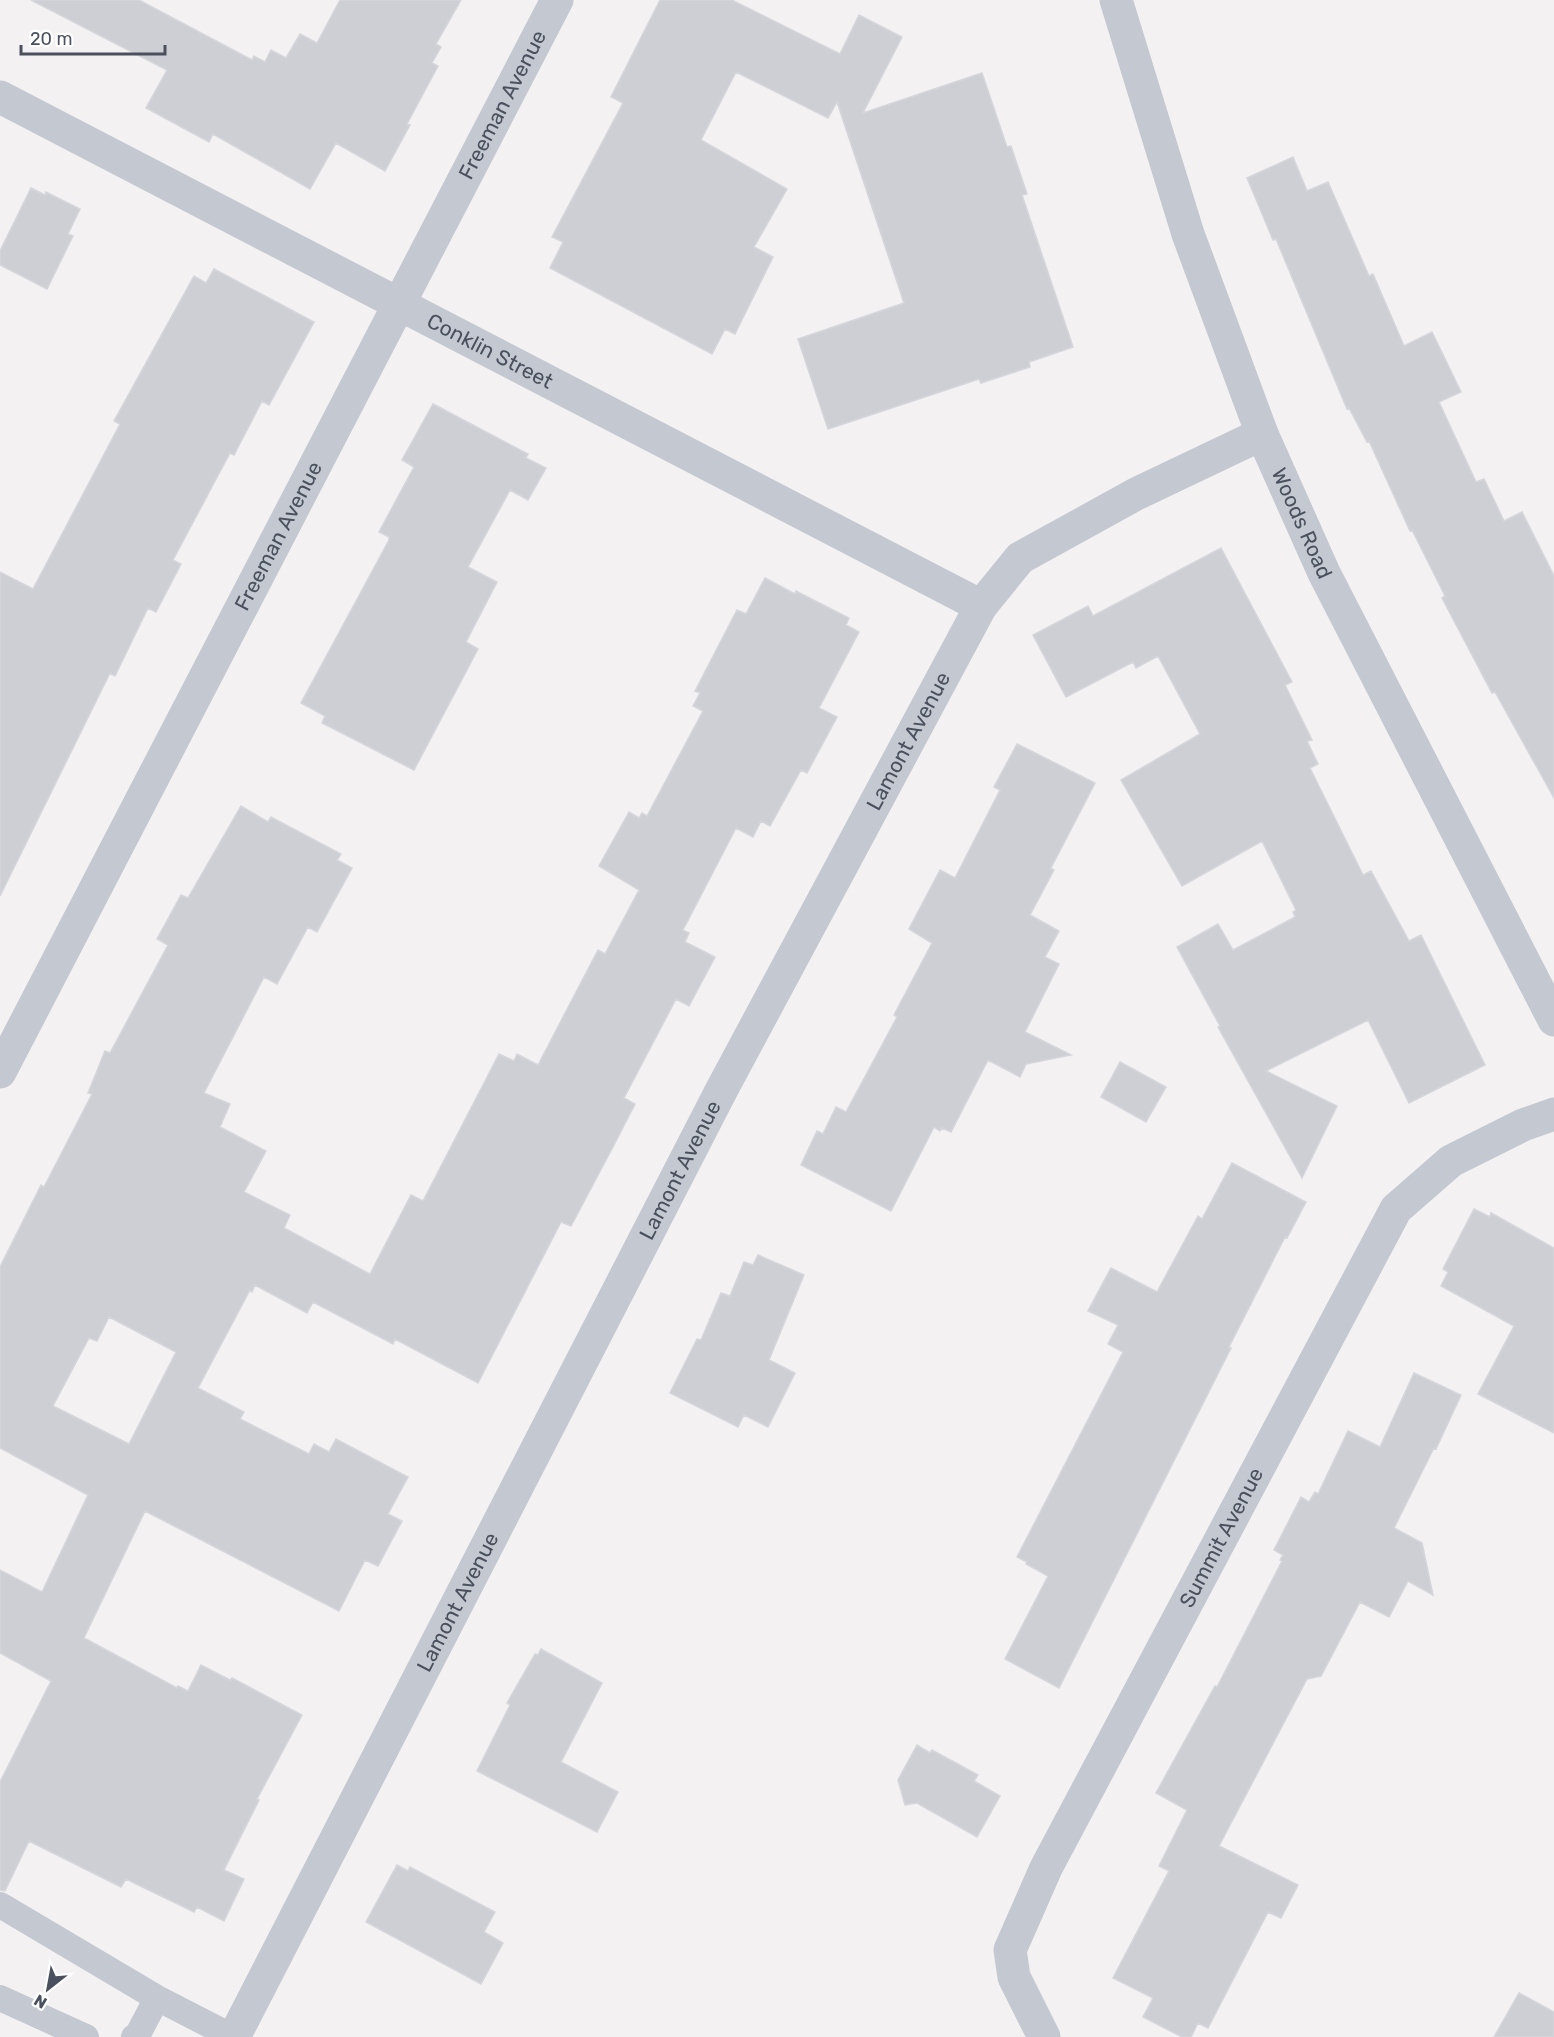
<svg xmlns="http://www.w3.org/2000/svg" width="1554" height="2037" viewBox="0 0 1554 2037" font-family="Rubik,sans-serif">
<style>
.building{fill:#cecfd5;stroke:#d5d6dc;stroke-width:1.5;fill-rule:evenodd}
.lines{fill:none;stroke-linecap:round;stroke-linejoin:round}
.lane{stroke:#c3c8d1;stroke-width:26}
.street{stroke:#c3c8d1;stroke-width:33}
.labels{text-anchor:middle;stroke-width:6;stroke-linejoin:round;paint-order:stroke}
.street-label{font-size:21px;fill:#4a505d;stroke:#fff}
</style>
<rect width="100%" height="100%" fill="#f3f1f1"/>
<path class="building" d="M31 0H139L252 60 254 56 265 62 271 50 286 58 300 34 317 43 340 0H461L436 44 441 47 432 63 438 66 407 124 410 125 385 171 336 143 310 189 213 134 209 142 146 108 167 70Z
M660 0H732L840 54 859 15 902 37 863 113 982 73 1007 147 1011 146 1027 194 1022 195 1073 347 1029 362 1030 367 981 383 979 379 828 429 798 339 904 303 837 102 828 118 736 72 701 140 787 189 754 247 773 257 735 334 725 329 712 354 550 268 563 242 552 237 623 103 611 97Z
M1293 157 1307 191 1328 182 1369 276 1373 274 1404 346 1432 332 1461 392 1439 402 1476 482 1484 479 1504 521 1522 512 1554 576V798L1495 692 1492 693 1442 598 1445 596 1412 530 1410 531 1369 441 1367 442 1349 408 1347 409 1276 239 1273 240 1247 178Z
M31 188 45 195 46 192 80 209 68 234 73 236 47 289 0 265V251Z
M214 269 314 322 269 405 262 401 234 455 230 453 173 560 181 564 156 612 148 608 115 676 110 673 0 896V572L33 589 120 424 114 421 194 276 206 283Z
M433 404 528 454 526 458 546 468 528 500 510 490 468 567 497 582 466 642 478 649 414 770 322 723 325 716 301 703 389 540V537L379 532 414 467 402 460Z
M1221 548 1292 682 1285 685 1312 740 1307 741 1318 764 1310 768 1363 875 1371 871 1409 941 1421 935 1485 1065 1409 1103 1368 1020 1266 1071 1337 1106 1302 1178 1218 1027 1220 1026 1177 947 1218 924 1233 950 1295 917 1293 912 1296 910 1262 841 1182 886 1121 780 1200 734 1158 656 1136 668 1133 662 1066 697 1033 635 1088 606 1093 616Z
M765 578 795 594 796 591 849 618 846 625 859 632 819 708 837 717 807 773 801 770 770 826 761 821 753 837 736 828 683 930 689 933 685 942 715 957 689 1006 676 999 624 1098 635 1104 613 1147 571 1226 561 1222 478 1383 395 1339 393 1344 313 1302 307 1313 255 1285 252 1292 250 1290 198 1388 244 1412 240 1419 309 1454 314 1444 329 1452 336 1439 408 1477 388 1514 402 1521 378 1566 365 1560 339 1611 145 1511 84 1638 177 1688 178 1686 188 1691 201 1665 230 1680 232 1678 302 1715 257 1799 259 1800 224 1870 244 1879 224 1921 197 1907 194 1912 126 1879 121 1887 29 1841 5 1891 0 1890V1782L51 1681 0 1653V1570L42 1592 88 1495 0 1448V1267L41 1185 44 1187 92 1094 88 1093 105 1051 110 1053 168 945 157 939 181 895 188 898 241 806 268 822 271 817 341 854 337 860 352 868 317 932 308 927 277 984 264 977 204 1093 230 1104 220 1127 266 1151 244 1192 290 1215 284 1228 370 1274 411 1195 423 1201 499 1054 514 1061 517 1054 538 1065 598 950 605 954 639 890 599 866 629 812 639 818 642 813 647 816 703 711 693 706 700 693 695 691 737 610 746 614ZM109 1317 176 1352 129 1444 53 1406 89 1338 97 1341Z
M1017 744 1095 783 1051 868 1054 870 1030 915 1059 931 1045 957 1059 964 1025 1032 1071 1055 1026 1064 1020 1077 988 1060 951 1132 942 1128 940 1131 934 1127 891 1211 801 1165 817 1131 823 1134 836 1107 846 1112 897 1017 894 1015 932 943 909 929 940 870 955 878 1000 790 994 787Z
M1120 1062 1166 1087 1146 1122 1101 1097Z
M1232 1163 1306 1202 1287 1238 1285 1237 1229 1347 1231 1348 1059 1688 1005 1659 1048 1576 1026 1564 1027 1562 1017 1557 1123 1352 1108 1344 1118 1325 1088 1311 1111 1268 1157 1292 1198 1216 1202 1219Z
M1474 1209 1490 1217 1491 1213 1554 1248V1433L1478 1394 1514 1326 1441 1286 1448 1272 1443 1269Z
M758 1255 804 1275 769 1360 795 1373 768 1427 744 1415 738 1427 670 1393 697 1339 701 1340 721 1293 730 1296 744 1262 753 1265Z
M1414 1373 1461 1395 1436 1449 1434 1448 1394 1528 1422 1543 1433 1595 1408 1581 1389 1617 1360 1602 1321 1676 1307 1679 1219 1846 1298 1885 1281 1918 1268 1912 1208 2028 1198 2023 1191 2037H1182L1143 2017 1153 1998 1113 1978 1169 1871 1159 1866 1187 1810 1156 1793 1215 1686 1217 1687 1282 1561 1280 1560 1283 1555 1274 1550 1301 1497 1309 1502 1315 1492 1318 1494 1348 1431 1380 1447Z
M541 1649 602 1683 561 1762 618 1792 597 1832 477 1771 510 1705 507 1703 535 1654 538 1655Z
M917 1745 930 1753 932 1750 978 1775 974 1781 1000 1796 977 1837 917 1803 905 1805 898 1780Z
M397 1865 408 1871 410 1867 495 1912 484 1932 503 1943 481 1984 366 1922Z
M1519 1993 1554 2012V2037H1494Z"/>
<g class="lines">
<path class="lane" d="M0 1905 157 1998 233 2037
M0 1998 86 2037
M134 2037 137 2036 157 1998"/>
<g class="street">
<path id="s1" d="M1116 0 1188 234 1262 434 1324 573 1554 1020"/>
<path id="s2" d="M0 97 981 606"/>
<path id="s3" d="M0 1072 557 0"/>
<path id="s4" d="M234 2037 722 1089 981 606 1020 558 1136 494 1262 434"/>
<path id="s5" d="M1044 2037 1014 1977 1010 1950 1046 1868 1396 1209 1451 1161 1523 1125 1554 1114"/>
</g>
</g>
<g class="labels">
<g class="street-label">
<text dy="7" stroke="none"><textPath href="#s3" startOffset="1090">Freeman Avenue</textPath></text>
<text dy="7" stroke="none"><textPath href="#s2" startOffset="552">Conklin Street</textPath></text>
<text dy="7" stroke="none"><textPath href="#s1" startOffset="556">Woods Road</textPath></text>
<text dy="7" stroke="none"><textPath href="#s3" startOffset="604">Freeman Avenue</textPath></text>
<text dy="7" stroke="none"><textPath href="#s4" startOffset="1461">Lamont Avenue</textPath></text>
<text dy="7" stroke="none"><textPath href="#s4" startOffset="975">Lamont Avenue</textPath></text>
<text dy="7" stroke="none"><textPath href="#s5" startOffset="558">Summit Avenue</textPath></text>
<text dy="7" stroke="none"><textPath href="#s4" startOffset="489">Lamont Avenue</textPath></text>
</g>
</g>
<g transform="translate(48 1989) rotate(211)" stroke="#ffffff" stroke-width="4.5" paint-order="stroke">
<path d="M0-4.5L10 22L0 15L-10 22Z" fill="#4a505d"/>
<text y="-9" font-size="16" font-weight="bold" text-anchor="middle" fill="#4a505d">N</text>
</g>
<path d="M21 45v9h144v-9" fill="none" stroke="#4a505d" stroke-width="3"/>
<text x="30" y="45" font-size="18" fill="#4a505d" stroke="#ffffff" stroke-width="4.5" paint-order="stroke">20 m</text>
</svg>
